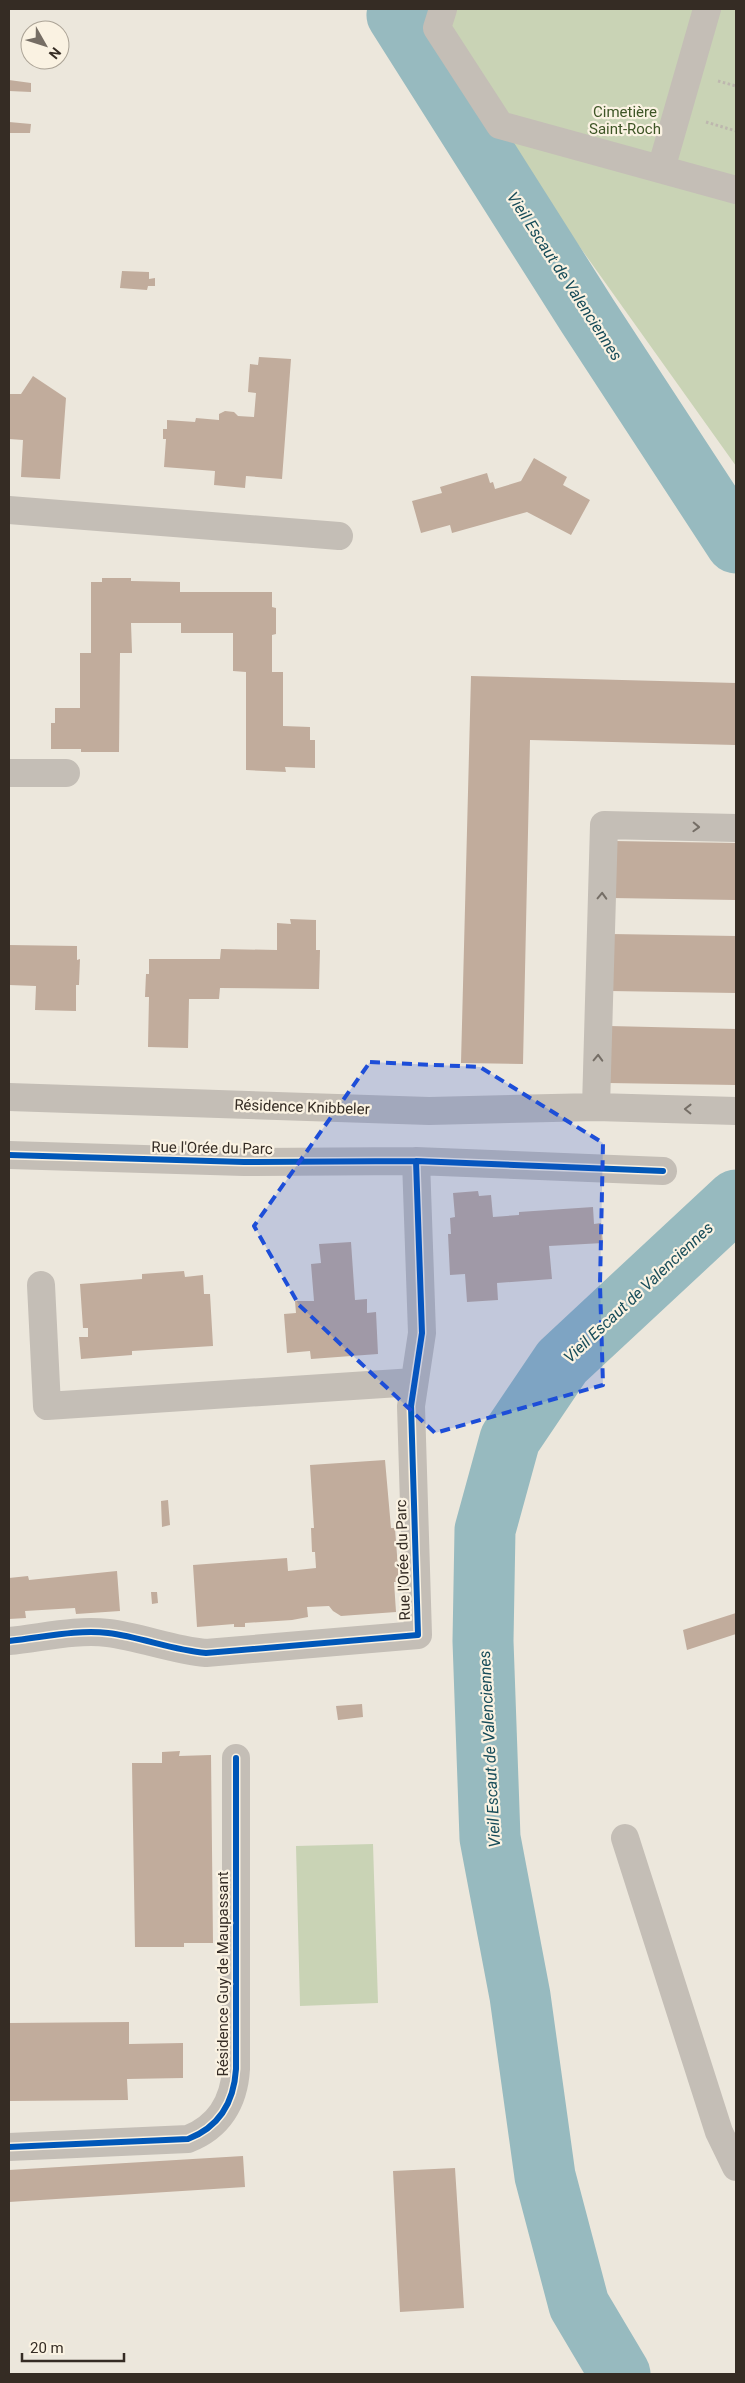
<svg xmlns="http://www.w3.org/2000/svg" width="745" height="2383" viewBox="0 0 745 2383" font-family="Roboto,sans-serif">
<style>
.green{fill:#c9d3b5}
.lines{fill:none;stroke-linecap:round;stroke-linejoin:round}
.river{stroke:#97babf;stroke-width:61}
.building{fill:#c1ac9c}
.path{stroke:#bdb7ae;stroke-width:3;stroke-dasharray:2.5 2.5;stroke-linecap:butt}
.minor{stroke:#c4beb6;stroke-width:28}
.cycleway-casing{stroke:#faf2e2;stroke-width:9}
.cycleway{stroke:#0057b8;stroke-width:6}
.oneway{stroke:#756e66}
.marked{fill:#1d4ed8;fill-opacity:0.2;stroke:#1d4ed8;stroke-width:4;stroke-dasharray:10 6;stroke-linejoin:round}
.labels{text-anchor:middle;stroke-width:4.5;stroke-linejoin:round;paint-order:stroke}
.park-label{font-size:15px;fill:#3e5526;stroke:#faf2e2}
.street-label{font-size:15px;fill:#352c24;stroke:#faf2e2}
.water-label{font-size:16px;font-style:italic;fill:#174c59;stroke:#faf2e2}
</style>
<rect width="100%" height="100%" fill="#ece7dc"/>
<path class="green" d="M414 9H736V466L413 13Z
M373 1844 378 2003 300 2006 296 1846Z"/>
<g class="lines">
<path class="river" d="M398 9 397 15 587 315 736 543
M620 2374 579 2305 545 2176 520 1996 490 1838 483 1641 485 1530 510 1439 562 1362 736 1200"/>
</g>
<path class="building" d="M9 80 31 83V92L9 91Z
M9 122 31 124 30 133H9Z
M122 271 149 272V279L155 278V286H148L147 290 120 288Z
M259 357 291 359 282 479 246 476 245 488 214 485 215 471 164 467 166 439H163V429H167V420L195 422 196 418 219 420V414L225 411 234 412 238 416 254 417 256 393 248 392 250 364 258 365Z
M33 376 66 398 60 479 21 477 23 440 9 439V394H21Z
M534 458 567 477 563 485 590 500 571 535 527 512 452 533 450 525 421 533 412 501 442 493 440 487 487 473 490 483 493 482 495 489 521 481Z
M102 578H131V581L180 582V592H272V607L276 608V634L272 635V672H283V726L310 727V740H315V768L285 767 286 772 246 770V672L233 671V633H181V623H131L132 653H120L119 752H81V749H51V723H55V708H80V653H91V582H102Z
M471 676 736 683V745L530 740 523 1064 461 1063Z
M613 841 736 843V900L612 898Z
M290 919 316 920V950H320L319 989 220 988 219 999H189L188 1048 148 1047 149 997H145L146 974H149V959H220L221 949 277 950V923L291 924Z
M611 934 736 936V993L610 991Z
M9 945 77 946V960L80 959 79 985H76V1011L35 1010 36 986 9 985Z
M609 1026 736 1029V1085L608 1083Z
M478 1191 479 1196 491 1195 493 1217 519 1215V1212L593 1207 594 1224 601 1223 603 1243 549 1246 552 1279 497 1283 498 1300 467 1302 465 1274 450 1275 448 1234H451L450 1218 455 1217 453 1193Z
M351 1242 355 1300 367 1299V1313L376 1312 378 1354 311 1359 310 1351 287 1353 284 1314 296 1313 295 1301H314L311 1264 321 1263 319 1244Z
M184 1271 185 1277 203 1275 204 1294H210L213 1346 132 1351V1355L81 1359 79 1337H88V1328H83L80 1284 142 1279V1274Z
M385 1460 391 1528H395L399 1582H394L396 1612 341 1616 333 1611 329 1606 307 1607 308 1617 292 1620 245 1623V1627H234V1624L197 1627 193 1565 287 1558 288 1571 316 1568 315 1552H312L311 1528H314L310 1465Z
M168 1500 170 1525 162 1527 161 1501Z
M117 1571 120 1611 76 1614 75 1608 25 1611 26 1618 9 1619V1578L28 1576 29 1580Z
M151 1592H157L158 1603 152 1604Z
M736 1613V1634L687 1650 683 1630Z
M362 1704 363 1717 338 1720 336 1706Z
M180 1751 179 1756 211 1755 213 1943H184V1947H135L132 1763H162V1752Z
M129 2022V2044L183 2043V2078L127 2079 128 2100 9 2101V2023Z
M243 2156 245 2187 9 2202V2170Z
M455 2168 464 2308 400 2312 393 2171Z"/>
<g class="lines">
<path class="path" d="M718 81 736 86
M706 122 736 131"/>
<path class="minor" d="M443 9 437 28 500 125 736 190
M661 169 707 9
M9 510 339 536
M9 773H66
M9 1097 429 1111 596 1107 736 1111
M596 1107 604 825 736 828
M9 1155 244 1162 416 1161 663 1171
M41 1285 47 1406 414 1382
M9 1641C41 1638 76 1629 108 1633 141 1637 172 1650 206 1653L418 1635 411 1406 422 1333 416 1161
M625 1838 719 2132 736 2167
M9 2147 188 2139C219 2127 234 2102 236 2069V1758"/>
<defs>
<path id="cycleway" d="M9 1155 244 1162 416 1161 663 1171
M9 1641C41 1638 76 1629 108 1633 141 1637 172 1650 206 1653L418 1635 411 1406 422 1333 416 1161
M9 2147 188 2139C219 2127 234 2102 236 2069V1758"/>
</defs>
<use href="#cycleway" class="cycleway-casing"/>
<use href="#cycleway" class="cycleway"/>
</g>
<defs><path id="oneway-chevron" d="M-2-3.5L2.5 0L-2 3.5" fill="none" stroke-width="1.6" stroke-linecap="round" stroke-linejoin="round" transform="scale(1.25)"/></defs>
<g class="oneway">
<use href="#oneway-chevron" transform="translate(696 827) rotate(2)"/>
<use href="#oneway-chevron" transform="translate(602 896) rotate(-88)"/>
<use href="#oneway-chevron" transform="translate(598 1058) rotate(-88)"/>
<use href="#oneway-chevron" transform="translate(688 1109) rotate(-179)"/>
</g>
<path class="marked" d="M370 1062 480 1067 603 1143 600 1285 603 1385 435 1433 299 1305 254 1226Z"/>
<g class="labels">
<g class="park-label">
<text x="625" y="117">Cimetière<tspan x="625" dy="17">Saint-Roch</tspan></text>
</g>
<g class="street-label">
<text transform="translate(302 1107) rotate(2)" y="5">Résidence Knibbeler</text>
<text transform="translate(212 1148) rotate(1)" y="5">Rue l'Orée du Parc</text>
<text transform="translate(403 1560) rotate(-92)" y="5">Rue l'Orée du Parc</text>
<text transform="translate(223 1974) rotate(-90)" y="5">Résidence Guy de Maupassant</text>
</g>
<g class="water-label">
<text transform="translate(565 276) rotate(57)" y="6">Vieil Escaut de Valenciennes</text>
<text transform="translate(638 1292) rotate(-43)" y="6">Vieil Escaut de Valenciennes</text>
<text transform="translate(489 1749) rotate(-93)" y="6">Vieil Escaut de Valenciennes</text>
</g>
</g>
<rect width="745" height="2383" fill="none" stroke="#352c24" stroke-width="20"/>
<g transform="translate(45 45) rotate(129)"><circle r="24" fill="#faf2e2" stroke="#aba396"/>
<path d="M0-4L9 19L0 12L-9 19Z" fill="#756d64"/>
<text y="-8" font-size="14" font-weight="bold" text-anchor="middle" fill="#352c24">N</text>
</g>
<path d="M22 2353v8h102v-8" fill="none" stroke="#352c24" stroke-width="2.5"/>
<text x="30" y="2353" font-size="15" fill="#352c24" stroke="#faf2e2" stroke-width="4" paint-order="stroke">20 m</text>
</svg>
